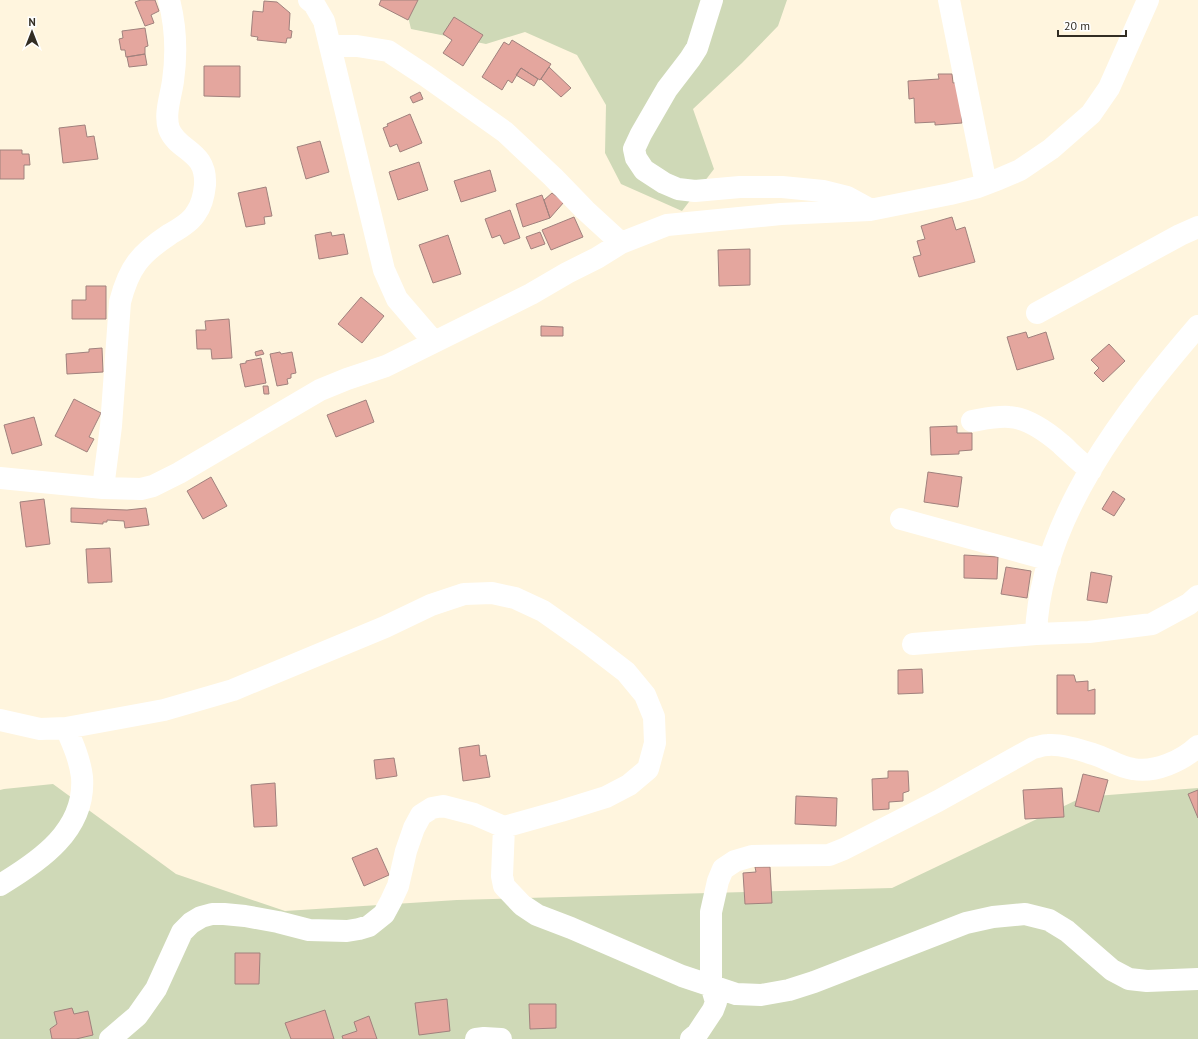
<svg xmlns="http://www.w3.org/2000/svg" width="1198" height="1039" viewBox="0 0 1198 1039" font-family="'PT Sans',sans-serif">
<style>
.green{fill:#cfd9b7}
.building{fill:#e4a69e;stroke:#a0817d}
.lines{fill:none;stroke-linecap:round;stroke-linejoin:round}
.minor{stroke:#fff;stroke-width:22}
</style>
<rect width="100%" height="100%" fill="#fff5de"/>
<path class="green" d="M404 0H787L778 26 742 63 693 109 714 169 682 211 621 184 605 153 606 105 577 55 525 32 486 44 411 29Z
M53 784 176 874 285 911 457 900 892 888 1083 797 1198 788V1039H0V790L4 789Z"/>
<path class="building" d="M141 0H155L159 11 151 15 154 23 145 26 135 2Z
M381 0H418L408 20 379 5Z
M264 1 277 2 290 13 289 30 292 31 291 38H287L286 43 257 40 258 37 251 36 253 11 263 12Z
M454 17 483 35 463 66 443 53 452 40 443 34Z
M145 28 148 46 145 47V54L126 57 125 50H121L119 39 123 38 122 31Z
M512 40 551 64 540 80 521 68 512 83 508 80 502 90 482 77 504 42 509 45Z
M145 54 147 65 129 67 127 57Z
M204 66H240V97L204 96Z
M549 67 571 88 561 97 541 79Z
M521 68 538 79 534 86 516 75Z
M938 74H952L953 83 960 82 962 123 935 125V122L915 123 914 98 909 99 908 81 939 79Z
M420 92 423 99 413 103 410 97Z
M410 114 422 143 400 152 397 144 390 147 383 128 388 126 387 124Z
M85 125 87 137 94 136 98 159 63 163 59 128Z
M320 141 329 172 306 179 297 147Z
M0 150H22V154H29L30 165H24V179H0Z
M419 162 428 190 398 200 389 172Z
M490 170 496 191 461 202 454 181Z
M266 187 272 216 264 217 265 224 246 227 238 193Z
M552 193 564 202 550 218 544 200Z
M542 195 550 218 523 227 516 204Z
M510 210 520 238 504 244 500 235 492 238 485 219Z
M574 217 583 237 551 250 542 230Z
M952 217 956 230 965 227 975 262 919 277 913 257 921 255 917 241 925 239 921 226Z
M331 232 332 236 344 234 348 254 319 259 315 235Z
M540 232 545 244 531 249 526 237Z
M448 235 461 274 433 283 419 245Z
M750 249V285L719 286 718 250Z
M86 286H106V319H72V300H86Z
M361 297 384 316 362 343 338 324Z
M229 319 232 358 212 359 211 349H197L196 330H206L205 321Z
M541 326 563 327V336H541Z
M1026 332 1028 338 1046 332 1054 359 1017 370 1007 337Z
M1109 344 1125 361 1103 382 1094 373 1099 368 1091 360Z
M102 348 103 372 67 374 66 354 89 352V349Z
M262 350 264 354 256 356 255 352Z
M280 352 281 354 292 352 296 373 291 374V378L287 379 288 384 277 386 270 354Z
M261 358 266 383 245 387 240 364 246 363V361Z
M263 386H268L269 394H264Z
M74 399 101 413 89 437 94 439 87 452 55 436Z
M366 400 374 422 336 437 327 415Z
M34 417 42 445 12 454 4 425Z
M957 426V433H972V450L959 451V454L931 455 930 427Z
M928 472 962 477 958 507 924 502Z
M211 477 227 506 203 519 187 491Z
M1113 491 1125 499 1114 516 1102 509Z
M44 499 50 544 26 547 20 502Z
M71 508 127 510 146 508 149 525 125 528 124 521 107 520V522H103V524L71 522Z
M110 548 112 582 88 583 86 549Z
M964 555 998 557 997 579 964 578Z
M1006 567 1031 571 1027 598 1001 594Z
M1091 572 1112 576 1107 603 1087 600Z
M922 669 923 693 898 694V670Z
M1057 675H1074L1076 682 1088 681V691L1095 689V714H1057Z
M479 745 480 756 486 755 490 777 463 781 459 748Z
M394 758 397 776 376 779 374 760Z
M888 771H908L909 791 903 793V801L889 802V809L873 810 872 779 888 778Z
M1083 774 1108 780 1099 812 1075 806Z
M275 783 277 826 254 827 251 785Z
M1062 788 1064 817 1025 819 1023 790Z
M1198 790V818L1188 794Z
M796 796 837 798 836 826 795 824Z
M377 848 389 875 364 886 352 858Z
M755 867H770L772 903 745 904 743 873 756 872Z
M235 953H260L259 984H235Z
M447 999 450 1031 419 1035 415 1003Z
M529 1004H556V1028L530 1029Z
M72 1008 74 1014 88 1011 93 1035 76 1039H52L50 1029 57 1024 54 1012Z
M325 1010 334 1039H291L285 1023Z
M369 1016 377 1039H343L342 1036 357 1031 354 1022Z"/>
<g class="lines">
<path class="minor" d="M309 0 314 4 324 21 384 270 397 299 434 342
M712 0 697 48 690 59 667 89 641 134 634 149 636 158 644 170 664 183 678 189 695 191 740 187H782L823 191 847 197 869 209
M949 0 986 184
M330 46H357L388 51 426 76 505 132 553 177 585 210 621 243
M1037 313 1180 235 1198 227
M1198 326C1126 410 1040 518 1036 634L1089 632 1152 624 1189 604 1198 596
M972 421C984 419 997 416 1009 417 1028 418 1047 432 1061 444 1071 453 1080 463 1091 470
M0 478 103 488 141 489 153 486 179 473 320 390 347 379 386 366 531 294 567 273 597 258 621 243 667 225 781 214 870 210 950 194 978 187 999 179 1020 170 1051 149 1091 114 1109 88 1148 0
M103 488 111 426 120 302C129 267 140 254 170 234 179 229 191 222 196 213 202 205 204 195 205 185 207 150 178 152 169 129 164 114 171 96 173 81 177 53 176 27 169 0
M901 519 1050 560
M913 644 1036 634
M0 720 40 729 66 728 164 710 233 690 385 627 431 605 464 594 492 593 515 598 543 611 587 642 626 672 645 695 654 717 655 743 648 769 629 785 606 797 561 811 504 827 474 814 443 806 432 808 421 815 414 828 406 851 398 886 391 901 384 914 369 926 359 929 347 931 309 930 278 922 245 916 224 914H212L201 917 191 923 182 932 156 989 137 1016 110 1039
M504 827 502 876 504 886 522 905 537 915 571 928 682 976 736 994 761 995 789 990 814 982 966 923 993 917 1025 914 1049 920 1067 931 1112 970 1129 979 1147 981 1198 979
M0 885C40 861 86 830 82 777 80 760 73 744 66 728
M476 1039 484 1038 501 1039
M691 1039 697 1034 713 1010 716 1002 711 985V912L718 881 723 869 735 861 752 856 829 855 844 849 938 801 1033 748C1038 747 1043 745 1048 745 1060 744 1081 750 1093 754 1107 758 1118 767 1133 769 1155 773 1182 761 1198 746"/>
</g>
<g transform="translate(32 32)" stroke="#ffffff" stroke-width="3" paint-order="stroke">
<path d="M0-3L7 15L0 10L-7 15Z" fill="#322d23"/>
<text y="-6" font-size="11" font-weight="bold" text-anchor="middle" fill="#322d23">N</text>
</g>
<path d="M1058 30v6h68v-6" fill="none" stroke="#322d23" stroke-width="2"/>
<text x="1064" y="30" font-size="12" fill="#322d23" stroke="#ffffff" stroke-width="3" paint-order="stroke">20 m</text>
</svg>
